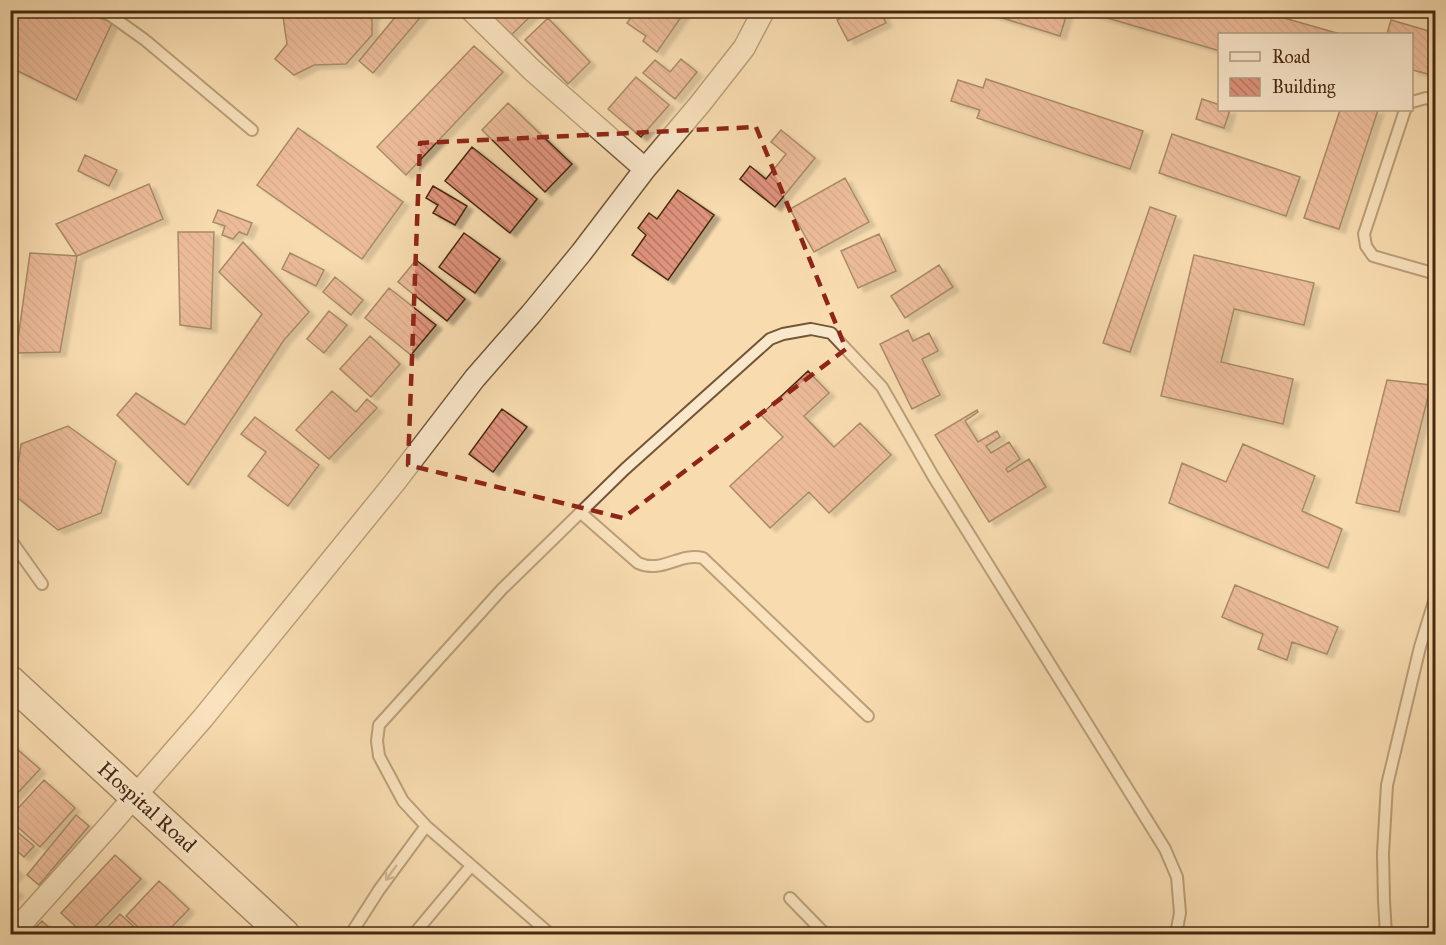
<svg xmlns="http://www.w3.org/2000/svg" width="1446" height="945" viewBox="0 0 1446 945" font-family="'IM FELL Great Primer',serif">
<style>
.building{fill:url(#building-back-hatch);stroke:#47290e;stroke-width:1.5;filter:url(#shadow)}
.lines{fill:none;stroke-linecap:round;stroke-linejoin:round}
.lane-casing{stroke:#735636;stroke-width:14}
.street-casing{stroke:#735636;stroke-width:24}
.secondary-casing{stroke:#47290e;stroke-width:33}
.lane{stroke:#fae8cc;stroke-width:10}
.street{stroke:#fae8cc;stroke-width:21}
.secondary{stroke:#fae8cc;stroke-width:30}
.oneway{stroke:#a0886d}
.marked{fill:none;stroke:#8f2418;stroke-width:4.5;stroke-dasharray:12 8;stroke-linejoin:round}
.labels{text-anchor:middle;stroke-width:6;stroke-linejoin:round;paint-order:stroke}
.street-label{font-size:21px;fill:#47290e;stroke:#fae8cc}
</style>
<defs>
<pattern id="building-back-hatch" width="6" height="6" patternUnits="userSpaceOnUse" patternTransform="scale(1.5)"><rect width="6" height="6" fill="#e0937d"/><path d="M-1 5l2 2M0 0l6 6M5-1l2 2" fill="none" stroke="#b77865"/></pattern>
<filter id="shadow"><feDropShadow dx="6" dy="4" stdDeviation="1.5" flood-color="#0004"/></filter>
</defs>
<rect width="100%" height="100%" fill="#f8dcb0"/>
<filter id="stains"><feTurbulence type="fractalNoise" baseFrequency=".00333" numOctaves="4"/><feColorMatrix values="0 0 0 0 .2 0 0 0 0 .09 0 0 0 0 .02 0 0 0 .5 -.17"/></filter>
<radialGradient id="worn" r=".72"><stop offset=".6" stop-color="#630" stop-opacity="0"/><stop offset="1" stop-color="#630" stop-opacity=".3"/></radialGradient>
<path class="building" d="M10 10H83L112 23 76 100 10 67Z
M282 10H379L372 17V35L346 64 314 65 294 75 275 59 287 44Z
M401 10 425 12 373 73 359 61Z
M480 10H537L507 39Z
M636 10H686L657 52 643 41 646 36 627 23Z
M849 10H880L886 23 848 41 837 20 850 13Z
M977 10H1068L1060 36Z
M1080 10H1256L1340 34H1220V51Z
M548 18 590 62 568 84 525 40Z
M1391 20 1436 33V76L1412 70V34H1387Z
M474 46 503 72 406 175 377 147Z
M681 59 697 72 675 99 643 73 655 60 670 72Z
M636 77 669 105 641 137 608 109Z
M986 79 1143 131 1130 169 977 118 980 110 951 101 958 80 983 88Z
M1202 99 1220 105V110H1230L1224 128 1196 119Z
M508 103 572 164 545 192 482 130Z
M1340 110H1378L1339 229 1304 218Z
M298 128 403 202 362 259 257 185Z
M781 130 815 158 775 207 740 179 750 166 766 179 786 154 771 142Z
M1172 134 1300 177 1286 216 1159 173Z
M472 147 537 199 510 233 445 181Z
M85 155 117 170 109 186 78 171Z
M845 178 869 222 814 252 790 209Z
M149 184 163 219 77 256 56 224Z
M433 186 467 206 455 225 433 213 438 205 426 198Z
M678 190 714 215 668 280 632 255 646 235 638 228 649 213 657 219Z
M1150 207 1176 216 1130 352 1103 343Z
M218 210 252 223 247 235 239 232 233 239 222 235 225 226 213 222Z
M178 232H214L211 329 180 325Z
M464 233 500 259 475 293 439 267Z
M879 234 896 271 858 288 841 251Z
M243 242 309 312 284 340 188 485 117 415 136 393 185 425 262 314 219 272Z
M30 253 77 256 60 352 16 353Z
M290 253 324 270 316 286 282 269Z
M1194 255 1314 283 1304 325 1234 309 1221 362 1293 379 1283 424 1161 396Z
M416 260 465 299 447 321 398 282Z
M939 265 953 287 905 318 891 296Z
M335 277 363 300 351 315 323 292Z
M389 288 436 325 411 355 365 318Z
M329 311 347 325 324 353 307 339Z
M908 330 913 341 929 333 938 351 922 359 940 395 912 409 880 344Z
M370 336 400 364 371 397 340 369Z
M808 371 829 393 804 416 834 447 860 423 891 455 829 513 809 492 770 528 730 486 783 437 761 415Z
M1387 380 1431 385 1399 512 1356 503Z
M332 391 356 412 367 399 377 408 329 459 296 430Z
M502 409 527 427 493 472 469 454Z
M977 410 978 412 965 421 978 442 997 431 1000 437 986 446 991 453 1009 442 1020 459 1006 469 1008 472 1029 459 1046 487 989 522 935 435Z
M255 417 319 465 288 506 248 476 266 452 241 434Z
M68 426 116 461 101 513 58 530 14 495 21 444Z
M1243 444 1315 476 1302 511 1342 529 1328 568 1169 503 1182 463 1226 482Z
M1235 585 1338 627 1327 654 1292 642 1287 660 1258 649 1263 634 1222 617Z
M10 743 40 769 10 801Z
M44 780 75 808 40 847 10 820V817Z
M76 815 89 826 39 885 27 875Z
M10 826 34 846 24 857 10 845Z
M115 855 141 879 88 934H84L61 913Z
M10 865 18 872 11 880H10Z
M159 881 189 909 165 934H146L126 916Z
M10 886 17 892 10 900Z
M120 914 142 934H101Z
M42 921 56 934H29Z
M197 928 203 934H191Z"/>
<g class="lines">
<defs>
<path id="lane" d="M103 10 145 40 252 130
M1412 102 1426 98 1436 101
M1405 110 1364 234 1366 246 1373 256 1436 274
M581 513 638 563C663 574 679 552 703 558L868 716
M10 539 42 584
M790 898 825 934
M352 934 354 929 379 890 426 826
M414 934 471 866
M550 934 426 826 403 801 379 756 377 741 379 725 502 589 625 469 770 339 783 334 811 329 831 333 882 387 933 476 1165 849 1177 877 1180 913 1176 934
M1386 934 1384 901 1383 853 1387 785 1420 647 1436 595"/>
<path id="street" d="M471 10 532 70 645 169
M12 934 108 827 203 718 395 482 475 378 531 314 581 253 645 169 700 104 744 48 764 10"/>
<path id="secondary" d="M10 681 284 934"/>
</defs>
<use href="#lane" class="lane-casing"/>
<use href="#street" class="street-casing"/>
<use href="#secondary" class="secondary-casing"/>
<use href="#lane" class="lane"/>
<use href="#street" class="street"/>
<use href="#secondary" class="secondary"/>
</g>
<defs><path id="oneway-shaft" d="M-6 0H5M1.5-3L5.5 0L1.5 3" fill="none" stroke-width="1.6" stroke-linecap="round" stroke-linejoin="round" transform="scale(1.5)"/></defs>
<use class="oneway" href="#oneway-shaft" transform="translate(391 873) rotate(126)"/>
<path d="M0 0H1446V945H0ZM756 127 846 349 623 518 408 465 420 143Z" fill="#f8dcb0" fill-opacity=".55" fill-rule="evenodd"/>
<path class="marked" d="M756 127 846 349 623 518 408 465 420 143Z"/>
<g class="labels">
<g class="street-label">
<text transform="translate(147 807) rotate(42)" y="7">Hospital Road</text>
</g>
</g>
<rect width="1446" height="945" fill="none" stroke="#f8dcb0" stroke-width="36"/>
<rect x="12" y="12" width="1422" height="921" fill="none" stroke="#47290e" stroke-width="3"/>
<rect x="18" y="18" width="1410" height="909" fill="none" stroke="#47290e" stroke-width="1.5"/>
<rect x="1218" y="33" width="195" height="78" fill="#fae8cc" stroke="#b29c80" stroke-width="1.5"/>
<rect x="1230" y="52" width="30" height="9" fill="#fae8cc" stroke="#b29c80" stroke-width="1.5"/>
<text x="1272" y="63" font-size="18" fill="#47290e">Road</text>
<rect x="1230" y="78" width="30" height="18" fill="url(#building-back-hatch)" stroke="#b29c80" stroke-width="1.5"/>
<text x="1272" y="93" font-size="18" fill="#47290e">Building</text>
<rect width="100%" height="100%" filter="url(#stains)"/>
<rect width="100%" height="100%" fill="url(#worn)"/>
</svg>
